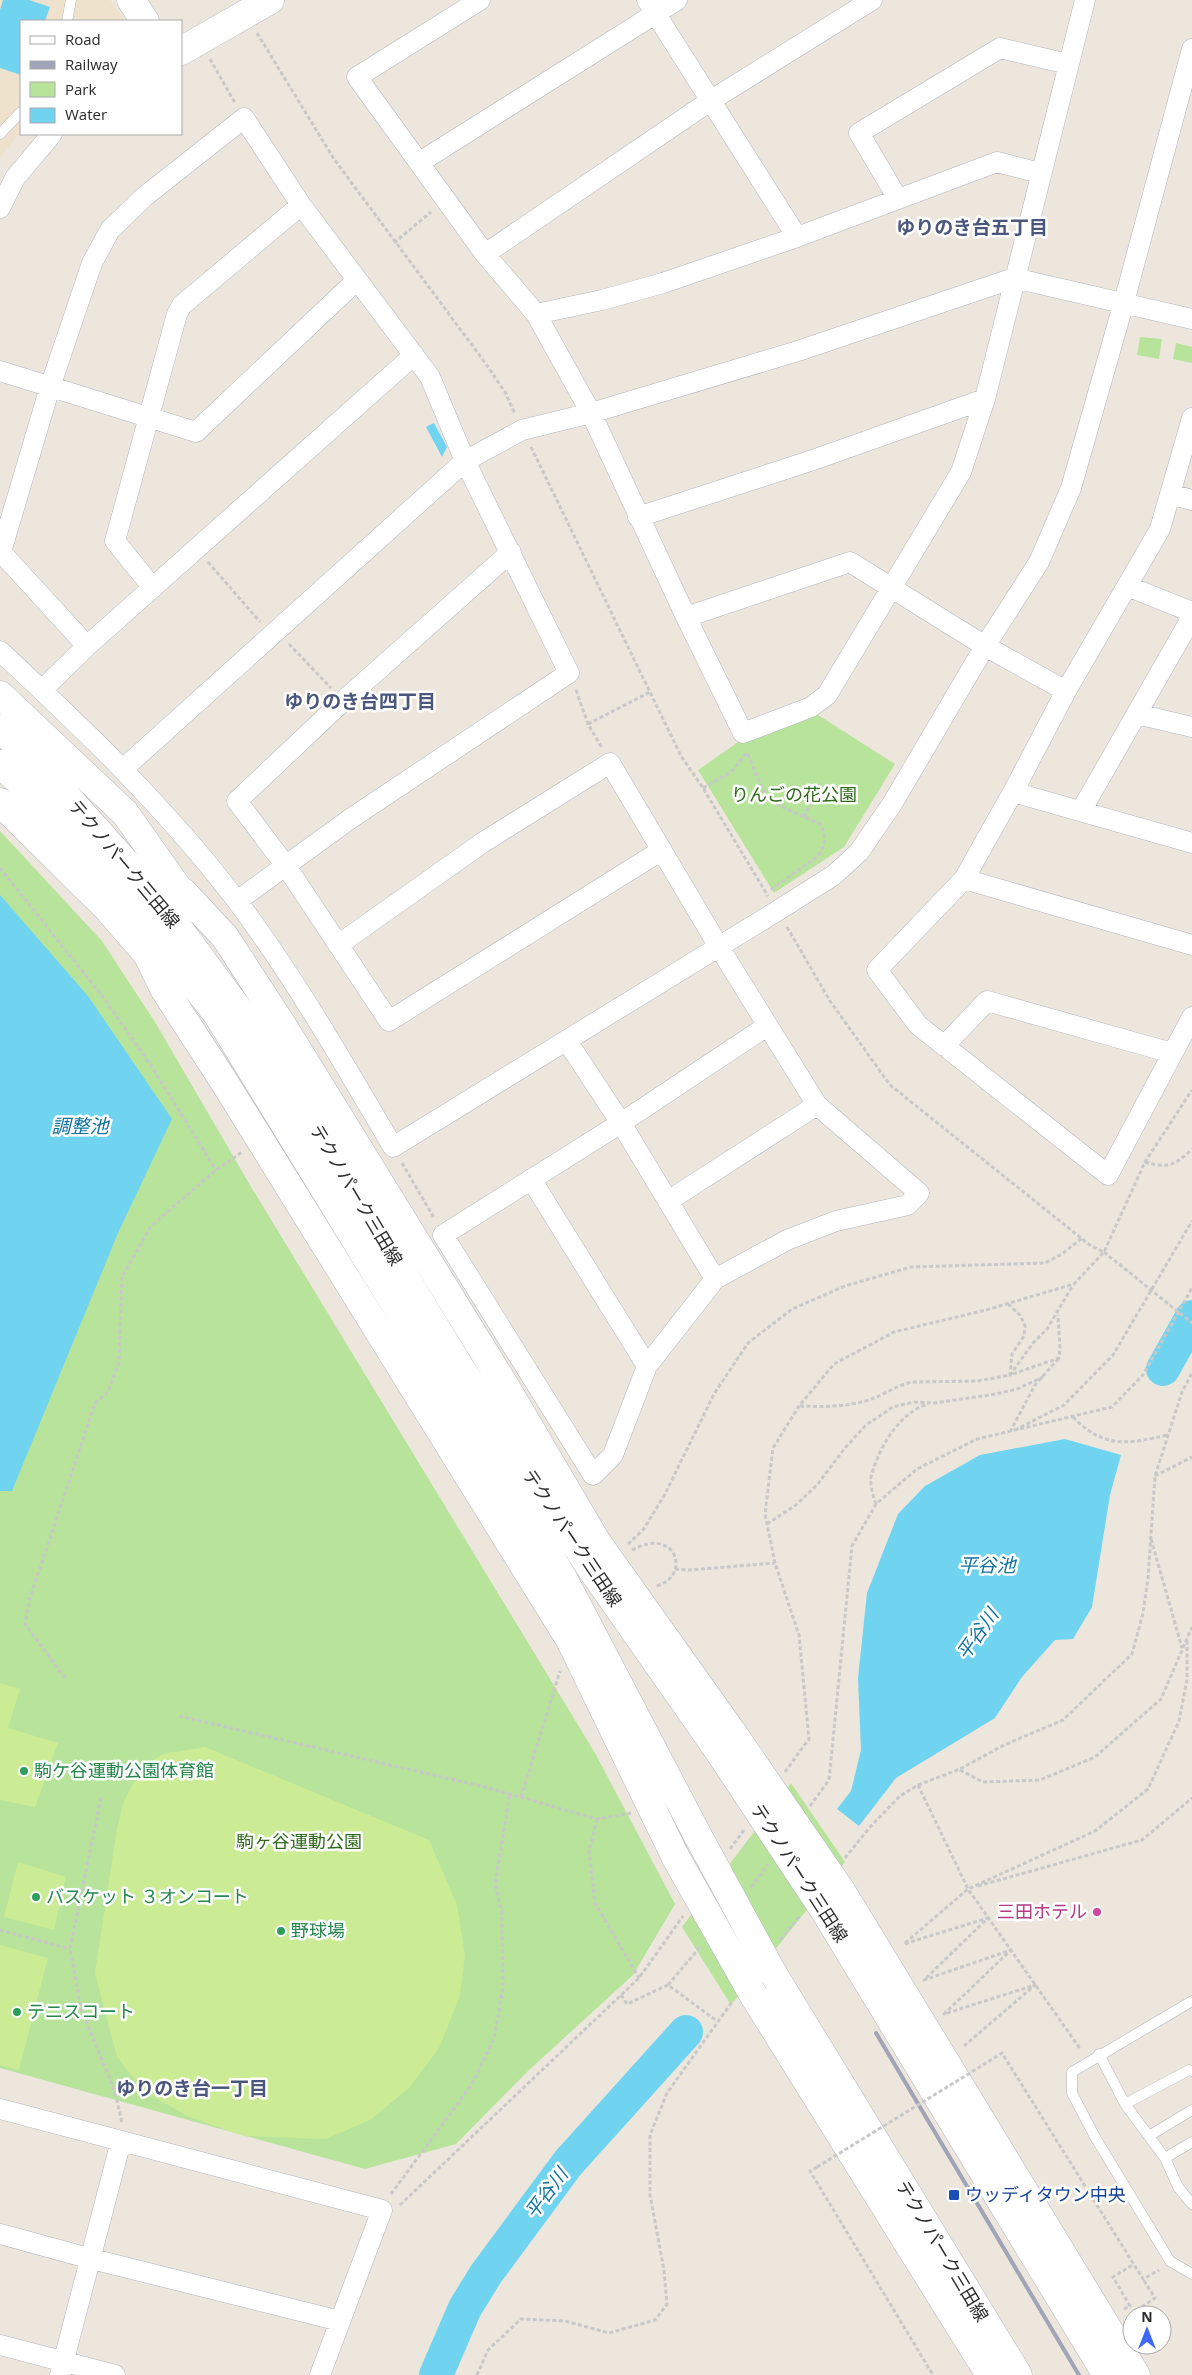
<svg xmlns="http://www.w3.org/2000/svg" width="1192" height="2375" viewBox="0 0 1192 2375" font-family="'Open Sans','Noto Sans JP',sans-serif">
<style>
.education{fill:#efe2cd}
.green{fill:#b7e49a}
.pitch{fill:#cbeb95}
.water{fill:#70d4f0}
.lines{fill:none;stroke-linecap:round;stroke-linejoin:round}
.river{stroke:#70d4f0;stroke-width:34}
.lane-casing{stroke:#b1b5bf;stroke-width:11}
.street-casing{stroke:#b1b5bf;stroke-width:21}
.secondary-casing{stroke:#b1b5bf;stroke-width:29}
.path{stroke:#c8c8c8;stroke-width:3;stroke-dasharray:4 2.5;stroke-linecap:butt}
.lane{stroke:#fff;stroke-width:10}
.street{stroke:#fff;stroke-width:20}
.secondary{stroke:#fff;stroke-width:28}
.rail{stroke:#a0a4b6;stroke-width:4}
.secondary-bridge-casing{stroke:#b1b5bf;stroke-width:29;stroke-linecap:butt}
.path-bridge{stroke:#c8c8c8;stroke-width:3;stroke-dasharray:4 2.5;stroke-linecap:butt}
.secondary-bridge{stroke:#fff;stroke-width:28}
.leisure-dot{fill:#2e9e5b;stroke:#fff;stroke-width:2}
.hotel-dot{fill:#d1479c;stroke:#fff;stroke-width:2}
.transit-dot{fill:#1a4fb4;stroke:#fff;stroke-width:2}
.labels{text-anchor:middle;stroke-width:5;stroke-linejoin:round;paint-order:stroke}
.park-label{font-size:18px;fill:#2e6a1a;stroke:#fff}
.street-label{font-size:18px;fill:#2b2b2b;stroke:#fff}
.leisure-label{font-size:18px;fill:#27864d;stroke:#fff;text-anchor:start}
.hotel-label{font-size:18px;fill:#b23c85;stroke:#fff;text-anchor:end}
.transit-label{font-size:18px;fill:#164399;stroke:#fff;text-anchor:start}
.neighbourhood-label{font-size:19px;font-weight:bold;fill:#4b567d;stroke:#fff}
.water-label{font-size:19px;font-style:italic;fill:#0c739e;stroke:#fff}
</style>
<rect width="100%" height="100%" fill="#ede6dd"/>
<path class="education" d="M0 0H110L125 21H21V131L0 158Z"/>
<path class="green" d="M1140 337 1162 339 1159 359 1137 355Z
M1176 343 1192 347V363L1173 359Z
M818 715 895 764 844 847 774 893 698 770 744 738Z
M0 831 102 941 155 1022 250 1185 595 1753 675 1904 633 1975 528 2071 456 2144 365 2169 0 2068Z
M791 1783 845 1862 731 2005 682 1927Z"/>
<path class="pitch" d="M0 1683 20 1689 8 1728 58 1743 35 1807 0 1800Z
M205 1747 429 1840 457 1905 465 1956 460 1996 439 2048 409 2088 370 2120 326 2139 244 2136 187 2116 144 2091 117 2057 95 1973 117 1829 124 1801 135 1780 149 1763 163 1754Z
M18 1862 66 1877 54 1930 4 1917Z
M0 1945 48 1958 19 2070 0 2065Z"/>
<path class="water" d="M3 0H29L50 7 45 21H21V75L0 68V10Z
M434 423 447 447 442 457 426 427Z
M0 895 88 996 172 1119 118 1233 12 1491H0Z
M1065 1439 1121 1455 1110 1495 1092 1607 1073 1639 1055 1640 1022 1677 995 1718 896 1778 859 1826 837 1809 851 1791 861 1750 858 1678 867 1593 898 1514 925 1486 980 1455Z"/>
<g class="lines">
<path class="river" d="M1163 1369 1192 1317
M436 2375 465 2308 486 2274 568 2163 686 2032"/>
<defs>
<path id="lane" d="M67 21 71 0
M0 134 21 112
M1192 2001 1072 2072V2093L1095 2137 1170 2261 1192 2274
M1099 2054 1125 2104 1165 2158 1178 2187 1192 2204
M1125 2104 1189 2070 1192 2071
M1149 2136 1192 2110
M1165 2158 1192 2142"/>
<path id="street" d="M480 0 357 77 485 254 536 314 591 413 686 617 743 733 811 707 827 695 961 472 985 399 1085 0
M420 162 677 0
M898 199 859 133 1000 48 1068 64
M0 208 15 178 52 134
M797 237 997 162 1040 173
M485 254 710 101 872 0
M536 314 602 300 663 283 797 237 647 0
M0 371 196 432 357 280
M1170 494 1192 500
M638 517 813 460 985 399
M511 552 343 701 237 801 286 866 389 1021 662 850
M1127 586 1192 612
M153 588 115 541 177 314 182 305 301 205
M686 617 850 562 985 646 1066 691 1160 529 1192 418
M87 646 414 355
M0 651C84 729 167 809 237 901 295 978 344 1064 393 1147L777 911 834 875 859 852 892 804 985 646 1039 562 1071 488 1124 302 1192 49
M42 690 87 646 1 552 50 387 92 263 110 230 144 197 244 118 301 205 430 377 465 461 569 673 350 819 237 901
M1066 691 1013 792 964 879 877 970 918 1025 1108 1175 1192 1017
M1137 714 1192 727
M123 769 465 461 522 430 591 413 798 351 1014 278 1192 319
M1013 792 1192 843
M1081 811 1192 617
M964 879 1192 945
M338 945 482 843 610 763 719 947 817 1105 919 1193 908 1205 836 1221 787 1240 715 1279 647 1366 613 1455 593 1475 443 1235 621 1123 567 1041
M944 1046 987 1001 1172 1053
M531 1179 647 1366
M668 1201 817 1105
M715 1279 621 1123 767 1026
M0 2109 382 2210 320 2375
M0 2234 92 2259 340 2321
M0 2345 115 2375
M60 2375 121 2141"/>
<path id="secondary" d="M131 0 145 21
M181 51 270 0
M0 695 125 813 192 908
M0 729 36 762 151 891 253 1029 461 1369 592 1570 718 1750
M0 764 17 779 132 906 217 1014 563 1578 698 1836
M0 802 108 909 147 954 164 989 223 1080 570 1640 676 1858
M183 892 225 937 286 1031 508 1391 595 1539
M584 1524 732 1732
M842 1892 1136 2375
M824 1910 1107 2375
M772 1972 1018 2375
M754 1996 990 2375"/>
</defs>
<use href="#lane" class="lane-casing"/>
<use href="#street" class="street-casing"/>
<use href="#secondary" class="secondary-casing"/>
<path class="path" d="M257 33 334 159 486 364 505 392 515 414
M210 59 235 103
M394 243 431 212
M531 447 681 756 703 788 768 896
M208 562 260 622
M289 644 331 688
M576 690 588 724 602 748
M588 724 650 692
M748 754 762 789 774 803 820 824C827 835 826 846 818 856L769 891
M703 788 731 772 747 753
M804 817 819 784
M0 868 103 997 150 1064 216 1170
M787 927 830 1001 890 1085 1091 1246 1104 1252
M1145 1162C1167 1169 1176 1165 1192 1149
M402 1163 434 1218
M1008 1304 1020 1315 1025 1326 1024 1336 1012 1354 1010 1375 1059 1358 1060 1348 1058 1315
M800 1406C823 1407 846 1407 869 1400 884 1395 897 1385 912 1382L978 1381 1010 1375 1033 1343 1047 1329 1073 1285
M1073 1417C1104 1449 1128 1444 1168 1435
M1015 1430 1064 1405 1113 1355 1192 1221
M1010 1432 1035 1385 1059 1358
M1155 1476 1192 1457
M876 1504C873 1496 870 1486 871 1477 878 1449 899 1412 928 1404
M767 1524 796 1505 817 1485 845 1448 866 1425 893 1407 914 1402 934 1403 996 1394 1017 1389 1043 1377
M1151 1539 1182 1648
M628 1544 643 1530 664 1496 714 1394 748 1343 792 1309 845 1286 911 1267 1045 1263 1062 1254 1082 1238
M632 1550C677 1525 692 1577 656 1586
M675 1569 689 1570 775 1563
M65 1678 25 1624 29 1601 95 1403 108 1392 119 1362 122 1277 151 1226 216 1170 242 1152
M179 1716 485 1787 597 1819 631 1813
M960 1770 983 1782 1040 1780 1095 1757 1161 1699 1192 1627
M785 1772 809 1739 799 1635 775 1563 765 1514 773 1448 799 1406 834 1364 894 1332 986 1310 1074 1284 1104 1252 1145 1162 1192 1090
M918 1785 968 1889 1081 2050
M521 1797 560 1671
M101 1798 70 1949 81 2009 115 2092 122 2123
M810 1806 829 1780 852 1546 876 1504 917 1469 977 1439 1112 1407 1143 1375 1192 1288
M597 1819 589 1851 595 1903 639 1978
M730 1849 744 1830
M845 1858 870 1827 900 1796 918 1785 960 1769 1004 1745 1063 1720 1132 1654 1143 1613 1148 1578 1155 1476 1182 1392 1192 1373
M978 1886 1142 1840 1192 1798
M751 1887 768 1864
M0 1930 70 1949
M780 1940 800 1916
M668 1985 700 1947
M621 1995 627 2004 668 1985 717 2021
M964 2046 1035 1985 944 2014 1011 1950 924 1980 988 1918 904 1944 968 1889 1095 1831 1148 1789 1179 1721 1187 1680V1639
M983 2065 1002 2053 1143 2279 1159 2270
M817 2167 810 2171 933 2375
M391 2194 472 2084 494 2039 503 1988 502 1914 495 1884 510 1794
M400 2205 639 1978 683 1916
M1124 2309 1130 2306 1113 2277 1134 2264
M1134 2315 1133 2313 1155 2298 1143 2279
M1146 2351 1152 2345
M477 2375 488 2350 521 2319 565 2321 609 2333 655 2320 667 2304 664 2270 650 2195V2135L667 2093 732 2002"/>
<use href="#lane" class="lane"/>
<use href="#street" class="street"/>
<use href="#secondary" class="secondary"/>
<path class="rail" d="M876 2033 1079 2375"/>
<defs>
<path id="secondary-bridge" d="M732 1732 842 1892
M718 1750 824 1910
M698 1836 772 1972
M676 1858 754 1996"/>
</defs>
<use href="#secondary-bridge" class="secondary-bridge-casing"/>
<path class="path-bridge" d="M1104 1252 1192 1323
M817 2167 983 2065"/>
<use href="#secondary-bridge" class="secondary-bridge"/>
</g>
<g class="leisure-dot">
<circle cx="24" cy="1771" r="5"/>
<circle cx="36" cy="1897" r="5"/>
<circle cx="281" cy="1931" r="5"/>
<circle cx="17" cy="2012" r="5"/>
</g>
<circle class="hotel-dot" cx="1097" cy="1912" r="5"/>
<rect class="transit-dot" x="948" y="2189" width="12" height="12" rx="2.5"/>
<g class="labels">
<g class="park-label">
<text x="794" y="801">りんごの花公園</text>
<text x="299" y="1848">駒ヶ谷運動公園</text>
</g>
<g class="street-label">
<text transform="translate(124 864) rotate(50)" y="6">テクノパーク三田線</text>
<text transform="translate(356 1195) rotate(59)" y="6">テクノパーク三田線</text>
<text transform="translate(572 1538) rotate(56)" y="6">テクノパーク三田線</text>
<text transform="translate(799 1873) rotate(57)" y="6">テクノパーク三田線</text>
<text transform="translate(942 2251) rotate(59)" y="6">テクノパーク三田線</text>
</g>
<g class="leisure-label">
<text x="34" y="1777">駒ケ谷運動公園体育館</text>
<text x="46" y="1903">バスケット ３オンコート</text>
<text x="291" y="1937">野球場</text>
<text x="27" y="2018">テニスコート</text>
</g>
<g class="hotel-label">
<text x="1087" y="1918">三田ホテル</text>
</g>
<g class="transit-label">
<text x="965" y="2201">ウッディタウン中央</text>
</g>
<g class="neighbourhood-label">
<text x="972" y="234">ゆりのき台五丁目</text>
<text x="360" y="708">ゆりのき台四丁目</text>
<text x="192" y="2095">ゆりのき台一丁目</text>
</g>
<g class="water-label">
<text x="80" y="1133">調整池</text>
<text x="987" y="1572">平谷池</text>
<text transform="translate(977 1634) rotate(-55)" y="7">平谷川</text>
<text transform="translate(546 2193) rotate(-53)" y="7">平谷川</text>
</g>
</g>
<rect x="20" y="20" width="162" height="115" fill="#ffffff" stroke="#aaaaaa"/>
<rect x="30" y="36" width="25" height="8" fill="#ffffff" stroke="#aaaaaa"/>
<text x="65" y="45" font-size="15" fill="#2b2b2b">Road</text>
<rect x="30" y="61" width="25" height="8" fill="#a0a4b6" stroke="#aaaaaa"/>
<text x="65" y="70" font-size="15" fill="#2b2b2b">Railway</text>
<rect x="30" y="82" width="25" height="15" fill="#b7e49a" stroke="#aaaaaa"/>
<text x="65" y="95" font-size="15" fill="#2b2b2b">Park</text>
<rect x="30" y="108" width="25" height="15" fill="#70d4f0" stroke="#aaaaaa"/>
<text x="65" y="120" font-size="15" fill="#2b2b2b">Water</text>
<g transform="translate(1147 2330)"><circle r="24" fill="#ffffff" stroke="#aaaaaa"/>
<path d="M0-4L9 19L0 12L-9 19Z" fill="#3c69fb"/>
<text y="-8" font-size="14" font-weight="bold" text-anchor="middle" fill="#2b2b2b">N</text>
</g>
</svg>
